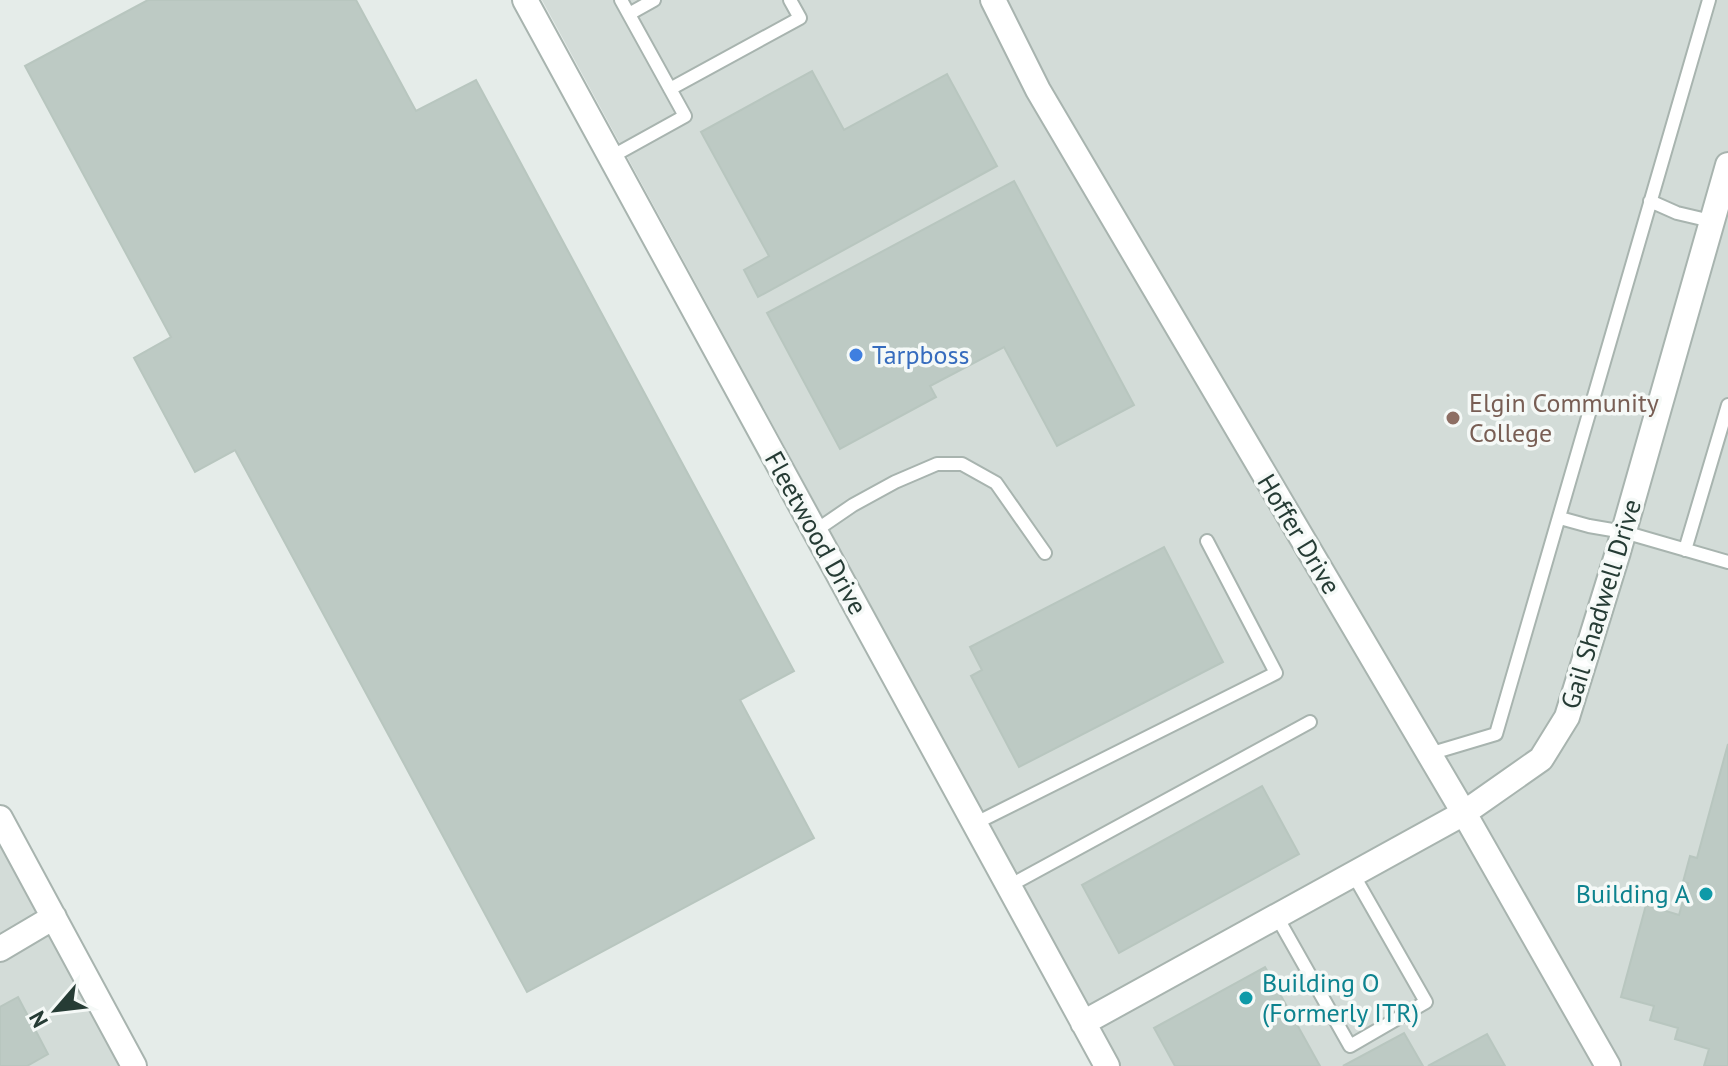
<svg xmlns="http://www.w3.org/2000/svg" width="1728" height="1066" viewBox="0 0 1728 1066" font-family="'PT Sans',sans-serif">
<style>
.built{fill:#d3dcd8}
.building{fill:#bdcac4;stroke:#b8c6bf;stroke-width:2}
.lines{fill:none;stroke-linecap:round;stroke-linejoin:round}
.service-casing{stroke:#a8b4af;stroke-width:16}
.minor-casing{stroke:#a8b4af;stroke-width:28}
.service{stroke:#fff;stroke-width:12}
.minor{stroke:#fff;stroke-width:24}
.shop-dot{fill:#3f7fe0;stroke:#f5f9f7;stroke-width:3}
.education-dot{fill:#8d6e63;stroke:#f5f9f7;stroke-width:3}
.culture-dot{fill:#0f9aa8;stroke:#f5f9f7;stroke-width:3}
.labels{text-anchor:middle;stroke-width:7;stroke-linejoin:round;paint-order:stroke}
.shop-label{font-size:26px;fill:#366cbe;stroke:#f5f9f7;text-anchor:start}
.education-label{font-size:26px;fill:#785e54;stroke:#f5f9f7;text-anchor:start}
.street-label{font-size:26px;fill:#263c35;stroke:#f5f9f7}
.culture-label{font-size:26px;fill:#0d838f;stroke:#f5f9f7;text-anchor:end}
</style>
<rect width="100%" height="100%" fill="#e5ece9"/>
<path class="built" d="M542 0H1728V1066H1121Z
M0 834 127 1066H0Z"/>
<path class="building" d="M148 0H356L416 111 476 80 794 671 740 700 814 838 527 992 235 450 195 472 134 358 171 337 25 66Z
M812 71 844 130 947 74 997 166 758 297 744 270 769 256 701 132Z
M1014 181 1134 405 1057 446 1004 347 930 386 936 397 840 449 767 313Z
M1164 547 1223 662 1019 767 971 676 982 670 970 647Z
M1728 744V1066H1704L1709 1049 1675 1039 1678 1028 1650 1020 1654 1006 1621 997 1646 905 1679 915 1688 883 1683 882 1690 856 1697 858Z
M1262 786 1299 854 1119 953 1082 885Z
M1265 967 1320 1066H1175L1154 1028Z
M18 997 48 1054 27 1066H0V1007Z
M1404 1033 1423 1066H1343Z
M1487 1034 1505 1066H1428Z"/>
<g class="lines">
<defs>
<path id="service" d="M629 14 654 0
M670 89 800 18 790 0
M611 157 685 116 621 0
M1650 201 1677 213 1711 221
M1560 518 1589 526 1624 532 1728 562
M815 531 853 505 895 482 937 464H962L996 483 1045 553
M1685 550 1728 405
M1429 754 1496 734 1709 0
M974 824 1276 673 1207 541
M1009 886 1310 722
M1277 917 1350 1046 1426 1002 1353 874"/>
<path id="minor" d="M525 0 1107 1066
M993 0 1038 90 1464 813 1608 1066
M0 818 134 1066
M0 949 54 917
M1083 1023 1464 813 1541 759 1567 717 1618 552 1728 165"/>
</defs>
<use href="#service" class="service-casing"/>
<use href="#minor" class="minor-casing"/>
<use href="#service" class="service"/>
<use href="#minor" class="minor"/>
</g>
<circle class="shop-dot" cx="856" cy="355" r="8"/>
<circle class="education-dot" cx="1453" cy="418" r="8"/>
<g class="culture-dot">
<circle cx="1706" cy="894" r="8"/>
<circle cx="1246" cy="998" r="8"/>
</g>
<g class="labels">
<g class="shop-label">
<text x="872" y="364">Tarpboss</text>
</g>
<g class="education-label">
<text x="1469" y="412">Elgin Community<tspan x="1469" dy="30">College</tspan></text>
</g>
<g class="street-label">
<text transform="translate(816 533) rotate(61)" y="9">Fleetwood Drive</text>
<text transform="translate(1299 534) rotate(59)" y="9">Hoffer Drive</text>
<text transform="translate(1601 604) rotate(-73)" y="9">Gail Shadwell Drive</text>
</g>
<g class="culture-label">
<text x="1690" y="903">Building A</text>
<text x="1262" y="992" text-anchor="start">Building O<tspan x="1262" dy="30">(Formerly ITR)</tspan></text>
</g>
</g>
<g transform="translate(56 1010) rotate(242)" stroke="#f5f9f7" stroke-width="6" paint-order="stroke">
<path d="M0-6L14 30L0 20L-14 30Z" fill="#263c35"/>
<text y="-12" font-size="22" font-weight="bold" text-anchor="middle" fill="#263c35">N</text>
</g>
</svg>
